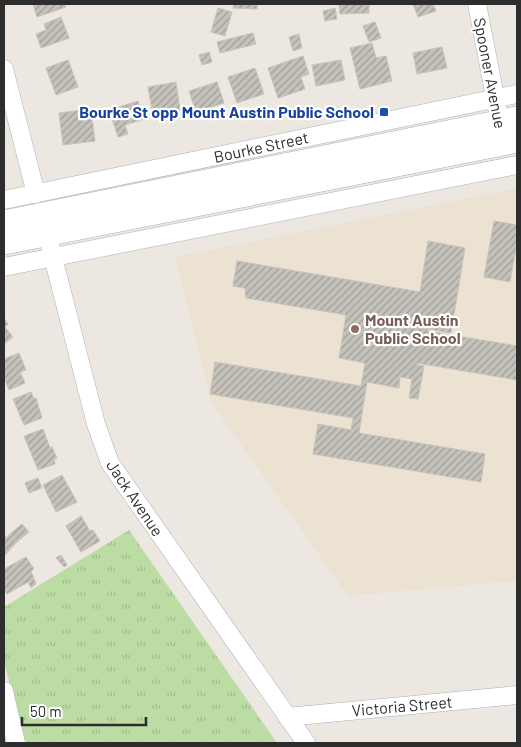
<svg xmlns="http://www.w3.org/2000/svg" width="521" height="747" viewBox="0 0 521 747" font-family="Barlow,sans-serif">
<style>
.education{fill:#ece2d2}
.park{fill:url(#park-tufts)}
.building{fill:url(#building-hatch);stroke:#c8c2ba}
.lines{fill:none;stroke-linecap:round;stroke-linejoin:round}
.minor-casing{stroke:#adb0b7;stroke-width:19}
.secondary-casing{stroke:#adb0b7;stroke-width:26}
.minor{stroke:#fff;stroke-width:18}
.secondary{stroke:#fff;stroke-width:25}
.transit-dot{fill:#1a4fb4;stroke:#fff;stroke-width:2}
.education-dot{fill:#8d6e63;stroke:#fff;stroke-width:2}
.labels{text-anchor:middle;stroke-width:4.5;stroke-linejoin:round;paint-order:stroke}
.street-label{font-size:16px;fill:#2d2d2d;stroke:#fff}
.transit-label{font-size:16px;font-weight:bold;fill:#164399;stroke:#fff;text-anchor:end}
.education-label{font-size:16px;font-weight:bold;fill:#785e54;stroke:#fff;text-anchor:start}
</style>
<defs>
<pattern id="park-tufts" width="24" height="20" patternUnits="userSpaceOnUse" patternTransform="scale(1.25)"><rect width="24" height="20" fill="#bbdda4"/><path d="M3 7l-1-3M5 7V3M7 7l1-3M15 17l-1-3M17 17v-4M19 17l1-3" fill="none" stroke="#a1be8e"/></pattern>
<pattern id="building-hatch" width="6" height="6" patternUnits="userSpaceOnUse" patternTransform="scale(1.25)"><rect width="6" height="6" fill="#c5c2bc"/><path d="M-1 1l2-2M0 6l6-6M5 7l2-2" fill="none" stroke="#a09e99"/></pattern>
</defs>
<rect width="100%" height="100%" fill="#ece7e1"/>
<path class="education" d="M517 188V581L348 596 211 402 175 257Z"/>
<path class="park" d="M129 530 277 743H26L4 662V607Z"/>
<path class="building" d="M33 4H65L66 7 37 17Z
M234 4H257V9L233 8Z
M339 4H369V13L340 14Z
M413 4H433L436 11 418 17Z
M218 8 232 12 225 36 211 32Z
M335 8 337 19 325 21 323 11Z
M61 17 69 38 41 48 36 34 46 30 44 24Z
M375 22 381 38 369 42 363 26Z
M253 33 256 44 220 53 217 42Z
M299 34 302 48 293 51 289 37Z
M372 43 376 58 386 56 392 81 360 89 350 48Z
M442 47 447 68 417 74 413 53Z
M209 52 212 62 202 65 199 55Z
M303 56 309 74 301 77 305 89 278 98 268 68Z
M68 60 78 87 56 95 46 68Z
M341 60 345 80 316 86 312 65Z
M255 68 264 94 237 103 228 77Z
M176 82 180 110 153 115 148 87Z
M217 82 224 103 196 112 189 91Z
M138 101 144 119 125 125 128 134 118 137 109 110Z
M91 109 95 141 63 145 59 113Z
M494 221 517 225V242L510 282 484 277Z
M428 241 465 248 451 333 428 329V331L517 346V380L417 363V365L424 366 418 399 409 398 412 379 400 377 399 388 367 382 359 433 485 454 481 482 313 454 318 424 351 430 353 418 210 394 215 362 361 386 365 363 339 358 346 315 246 298 245 288 233 286 237 261 420 292Z
M4 318 8 324 5 327 13 337 4 344Z
M19 353 26 370 20 372 25 383 9 390 4 377V359Z
M31 392 34 399 36 398 42 418 24 425 13 399Z
M43 429 50 448 52 447 57 458 54 459 55 464 38 470 24 436Z
M62 475 77 502 56 512 43 485Z
M38 478 42 488 29 493 25 483Z
M81 516 90 531 93 530 100 541 81 552 66 526Z
M22 524 29 532 17 542 10 534Z
M10 534 17 542 4 556V535L7 538Z
M61 555 67 565 64 567 56 558Z
M26 557 34 569 31 571 36 584 31 588 28 582 7 594 4 589V569Z"/>
<g class="lines">
<defs>
<path id="minor" d="M477 4 502 133
M4 69 36 194
M4 200 517 94
M44 222 96 424 110 463 306 743
M4 267 517 165
M4 691 16 743
M287 717 517 695"/>
<path id="secondary" d="M4 223 517 119
M4 242 517 140"/>
</defs>
<use href="#minor" class="minor-casing"/>
<use href="#secondary" class="secondary-casing"/>
<use href="#minor" class="minor"/>
<use href="#secondary" class="secondary"/>
</g>
<rect class="transit-dot" x="379" y="107" width="10" height="10" rx="2.5"/>
<circle class="education-dot" cx="355" cy="329" r="5"/>
<g class="labels">
<g class="street-label">
<text transform="translate(490 73) rotate(79)" y="6">Spooner Avenue</text>
<text transform="translate(261 147) rotate(-12)" y="6">Bourke Street</text>
<text transform="translate(135 498) rotate(56)" y="6">Jack Avenue</text>
<text transform="translate(402 706) rotate(-5)" y="6">Victoria Street</text>
</g>
<g class="transit-label">
<text x="374" y="118">Bourke St opp Mount Austin Public School</text>
</g>
<g class="education-label">
<text x="365" y="326">Mount Austin<tspan x="365" dy="18">Public School</tspan></text>
</g>
</g>
<rect width="521" height="747" fill="none" stroke="#2d2d2d" stroke-width="10"/>
<path d="M22 717v8h124v-8" fill="none" stroke="#2d2d2d" stroke-width="2.5"/>
<text x="30" y="717" font-size="15" fill="#2d2d2d" stroke="#ffffff" stroke-width="4" paint-order="stroke">50 m</text>
</svg>
